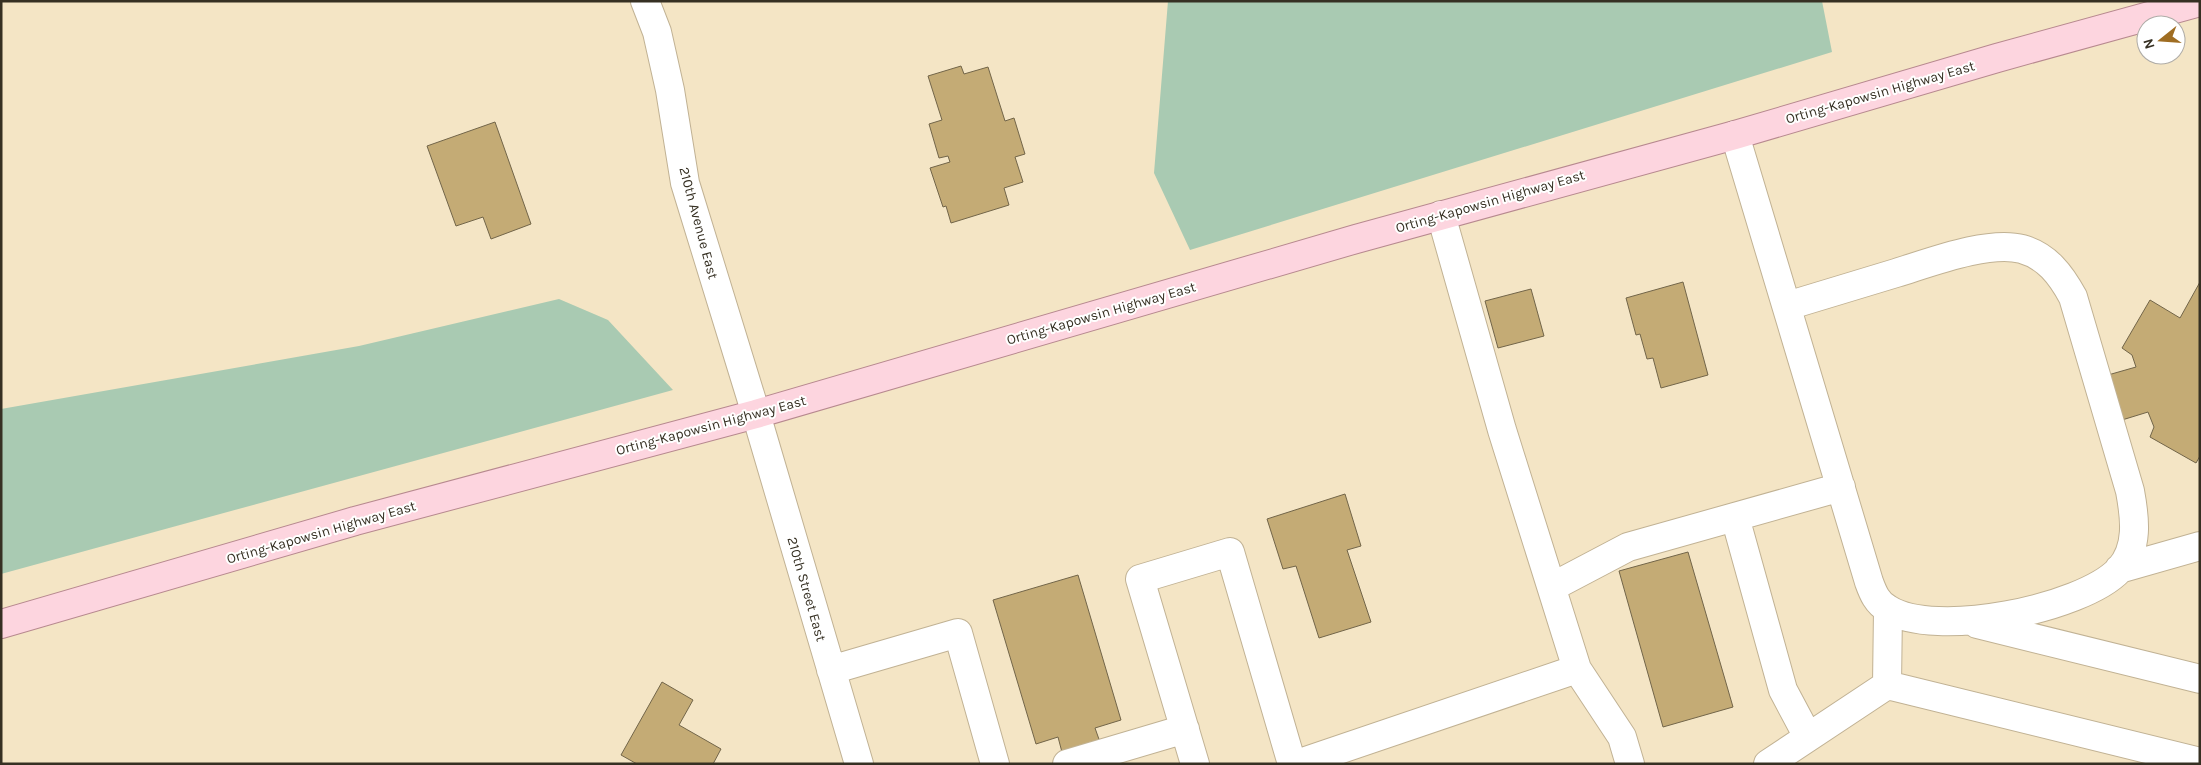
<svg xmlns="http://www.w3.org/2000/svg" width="2201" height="765" viewBox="0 0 2201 765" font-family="Karla,sans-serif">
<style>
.green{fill:#a9cab2}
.building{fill:#c4ab75;stroke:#726549}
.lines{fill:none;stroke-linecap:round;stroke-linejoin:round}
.minor-casing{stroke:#c1b294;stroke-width:30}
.major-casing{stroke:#b7898f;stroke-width:30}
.minor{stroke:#fff;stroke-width:28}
.major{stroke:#fdd5df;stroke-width:28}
.labels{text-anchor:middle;stroke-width:4;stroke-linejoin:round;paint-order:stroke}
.street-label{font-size:14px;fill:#363023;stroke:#fff}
</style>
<rect width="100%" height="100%" fill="#f4e5c5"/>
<path class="green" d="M1168 1H1822L1832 52 1190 250 1154 173Z
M559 299 608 320 673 390 1 574V409L359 346Z"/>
<path class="building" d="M961 66 964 74 988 67 1005 121 1014 118 1025 154 1015 157 1023 182 1004 188 1009 205 951 223 946 206 943 207 930 168 950 162 948 156 939 158 929 124 942 120 928 76Z
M495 122 531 224 491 239 483 217 456 226 427 146Z
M1683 282 1708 375 1661 388 1653 358 1647 359 1640 334 1636 335 1626 298Z
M2200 282V456L2196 463 2150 437 2154 427 2148 412 2122 420 2108 375 2136 367 2132 355 2122 348 2150 300 2180 318Z
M1531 289 1544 336 1498 348 1485 301Z
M1345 494 1361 546 1347 550 1371 622 1319 638 1296 566 1283 569 1267 519Z
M1688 552 1733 707 1663 727 1619 571Z
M1078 575 1121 720 1095 728 1101 745 1063 756 1058 737 1036 744 993 600Z
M662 682 693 700 679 725 721 749 713 764H637L621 755Z"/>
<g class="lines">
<defs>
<path id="minor" d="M645 1 657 32 670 90 685 183 756 414 859 764
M1735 135 1869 582C1873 593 1877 603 1888 609 1934 639 2082 609 2119 570 2139 548 2135 518 2130 491L2073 297C2061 275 2047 256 2022 249 1988 240 1929 263 1896 273 1860 284 1823 295 1787 306
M1441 215 1502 430 1577 669 1622 737 1630 764
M1735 517 1783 690 1808 737
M2119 569 2200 546
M1552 587 1628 547 1841 487
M1977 624 2200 679
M831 670 958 633 995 764
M1887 685 1888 610
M1067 764 1185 729
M1195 764 1140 579 1230 552 1292 764
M1297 764 1577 669
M1768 764 1887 685 2200 762"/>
<path id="major" d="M1 624 355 521 756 414 1356 239 1735 135 1997 58 2200 2"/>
</defs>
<use href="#minor" class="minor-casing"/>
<use href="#major" class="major-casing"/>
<use href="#minor" class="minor"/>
<use href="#major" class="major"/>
</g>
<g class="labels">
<g class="street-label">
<text transform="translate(1880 92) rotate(-16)" y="5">Orting-Kapowsin Highway East</text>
<text transform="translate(1490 201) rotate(-16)" y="5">Orting-Kapowsin Highway East</text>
<text transform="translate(699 223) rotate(75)" y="5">210th Avenue East</text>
<text transform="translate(1101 313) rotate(-16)" y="5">Orting-Kapowsin Highway East</text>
<text transform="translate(711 425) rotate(-15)" y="5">Orting-Kapowsin Highway East</text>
<text transform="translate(321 532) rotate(-16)" y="5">Orting-Kapowsin Highway East</text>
<text transform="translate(807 589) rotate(74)" y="5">210th Street East</text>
</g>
</g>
<rect width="2201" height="765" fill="none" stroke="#363023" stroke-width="5"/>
<g transform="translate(2161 40) rotate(253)"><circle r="24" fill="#ffffff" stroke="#afaca7"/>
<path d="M0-4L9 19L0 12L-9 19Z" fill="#9f6d22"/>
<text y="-8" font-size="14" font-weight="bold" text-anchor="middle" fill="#363023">N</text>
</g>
</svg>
